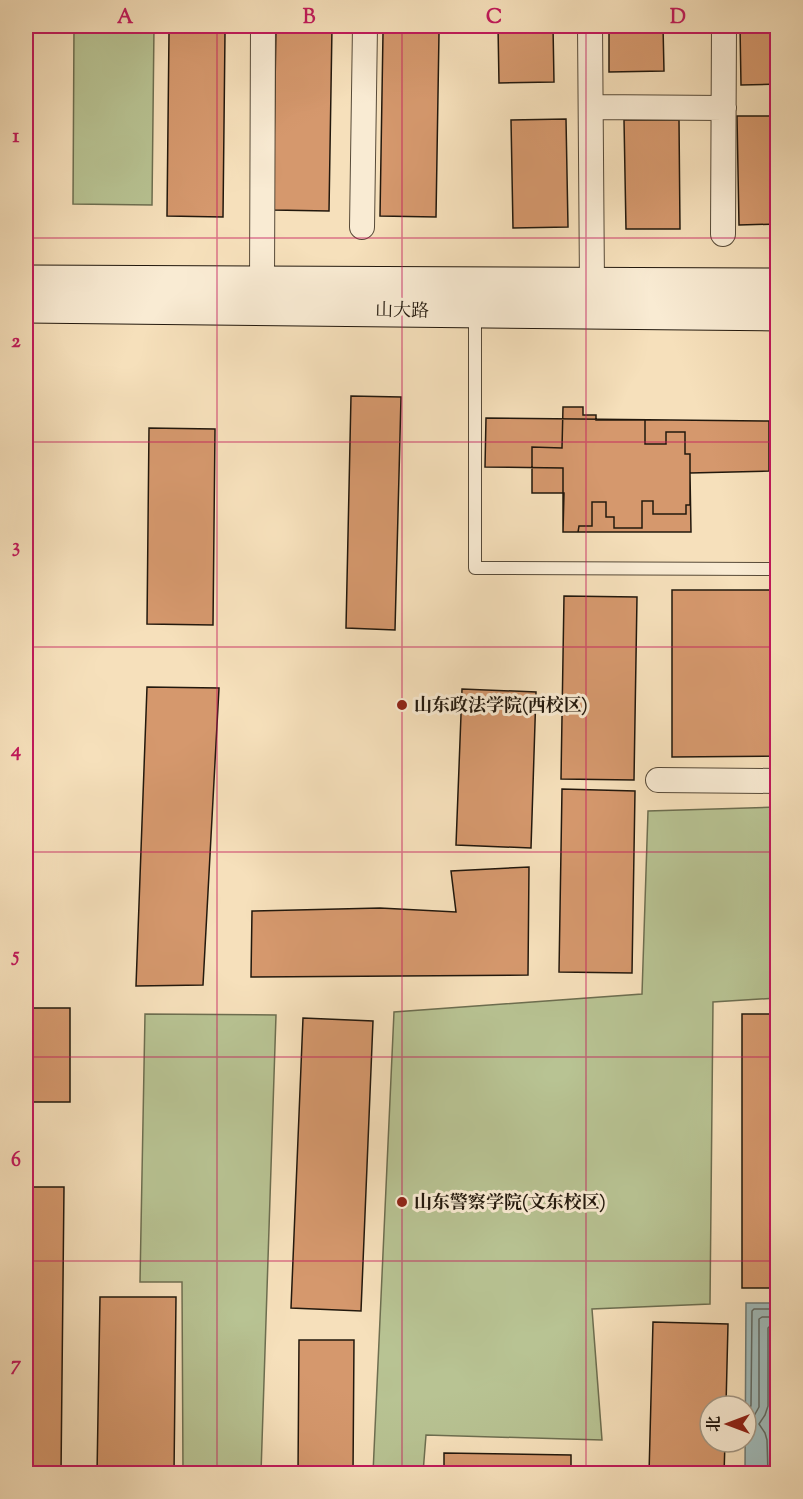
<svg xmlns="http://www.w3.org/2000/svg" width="803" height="1499" viewBox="0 0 803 1499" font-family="'Sorts Mill Goudy','Noto Serif SC',serif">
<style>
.green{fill:#b8c393;stroke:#6d6e50;stroke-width:1.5}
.water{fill:#a0bbba;stroke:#6e7a75;stroke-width:1.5}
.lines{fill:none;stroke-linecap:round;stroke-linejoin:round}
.shore{stroke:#616a64;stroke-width:1.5}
.building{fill:#d5986d;stroke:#22180d;stroke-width:1.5}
.service-casing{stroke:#574a38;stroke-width:14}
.minor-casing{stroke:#574a38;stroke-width:26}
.secondary-casing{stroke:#22180d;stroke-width:35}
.service{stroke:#f9ebd3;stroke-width:12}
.minor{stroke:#f9ebd3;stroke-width:24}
.secondary{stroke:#f9ebd3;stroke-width:33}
.grid{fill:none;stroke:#c2185b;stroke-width:1.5;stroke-opacity:0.55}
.poi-dot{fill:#8f2418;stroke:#f9ebd3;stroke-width:2}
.labels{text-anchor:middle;stroke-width:6;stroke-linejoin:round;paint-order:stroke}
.street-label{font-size:18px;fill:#22180d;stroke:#f9ebd3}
.poi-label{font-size:18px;font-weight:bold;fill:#22180d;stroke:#f9ebd3;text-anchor:start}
.neatline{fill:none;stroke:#c2185b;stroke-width:2}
.grid-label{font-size:20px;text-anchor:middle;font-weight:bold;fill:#c2185b}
</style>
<rect width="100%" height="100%" fill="#f6e0bb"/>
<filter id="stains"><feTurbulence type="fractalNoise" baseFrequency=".00333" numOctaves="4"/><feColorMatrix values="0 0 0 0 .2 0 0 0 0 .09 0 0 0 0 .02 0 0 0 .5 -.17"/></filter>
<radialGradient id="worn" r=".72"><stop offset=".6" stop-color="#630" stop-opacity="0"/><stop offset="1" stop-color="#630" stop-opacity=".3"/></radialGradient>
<path class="green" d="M74 26H154L152 205 73 204Z
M777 807V998L713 1002 710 1304 592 1309 602 1440 426 1435 423 1473H373L394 1012 642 994 648 811Z
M145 1014 276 1015 261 1473H183L182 1282H140Z"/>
<path class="water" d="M746 1303H777V1473H745Z"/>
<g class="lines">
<path class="shore" d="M746 1412 750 1409 751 1405 752 1311 754 1309H778
M746 1419 754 1416 759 1407V1319L762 1317H778
M768 1474 767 1440 765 1433 759 1424 765 1415 768 1406V1328L770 1326H778"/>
</g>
<path class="building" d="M276 26 332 27 329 211 273 210Z
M498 26H553L554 82 499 83Z
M609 26H663L664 71 609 72Z
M740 26H778V84L741 85Z
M169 32 225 33 223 217 167 216Z
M383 33H439L436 217 380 216Z
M737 116H778V224L739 225Z
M566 119 568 227 513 228 511 120Z
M624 120H679L680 229H626Z
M351 396 401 397 395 630 346 628Z
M563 407H583V415H596V420H645V444H666V432H685V454H690V505H686V514H653V501H642V528H614V517H606V502H592V526H579L578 532H563L564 493H532V447L562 448Z
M486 418 769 421V471L690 473 691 532H563V468L485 467Z
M149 428 215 429 213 625 147 624Z
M672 590H778V756L672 757Z
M564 596 637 597 634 780 561 779Z
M147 687 219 688 203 985 136 986Z
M462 689 536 692 531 848 456 845Z
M562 789 635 791 632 973 559 972Z
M529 867 528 975 251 977 252 911 380 908 456 912 451 871Z
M26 1008H70V1102H26Z
M742 1014H778V1288H742Z
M303 1018 373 1021 361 1311 291 1308Z
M26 1187H64L61 1474H26Z
M100 1297H176L174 1474H97Z
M653 1322 728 1324 726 1406H710V1442H725L724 1474H649Z
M299 1340H354L353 1474H298Z
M444 1453 571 1455V1474H444Z"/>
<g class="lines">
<defs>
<path id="service" d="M475 312V568L778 569"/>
<path id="minor" d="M590 26 592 285
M591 107 724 108
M362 227 365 26
M723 234 724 26
M262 283 263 26
M658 780 778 781"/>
<path id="secondary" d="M26 282 778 285
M26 306 778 314"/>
</defs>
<use href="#service" class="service-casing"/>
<use href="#minor" class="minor-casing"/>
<use href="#secondary" class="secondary-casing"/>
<use href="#service" class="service"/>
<use href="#minor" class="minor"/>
<use href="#secondary" class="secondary"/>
</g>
<path class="grid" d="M217 26V1474M402 26V1474M586 26V1474M26 238H778M26 442H778M26 647H778M26 852H778M26 1057H778M26 1261H778"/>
<g class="poi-dot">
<circle cx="402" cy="705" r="6"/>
<circle cx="402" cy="1202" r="6"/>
</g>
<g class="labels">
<g class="street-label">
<text transform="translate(402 310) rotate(1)" y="6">山大路</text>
</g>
<g class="poi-label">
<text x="414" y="711">山东政法学院(西校区)</text>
<text x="414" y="1208">山东警察学院(文东校区)</text>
</g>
</g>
<rect width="803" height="1499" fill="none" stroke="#f6e0bb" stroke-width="66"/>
<g transform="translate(728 1424) rotate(270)"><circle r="28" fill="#f9ebd3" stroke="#a39784" stroke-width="1.5"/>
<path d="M0-4.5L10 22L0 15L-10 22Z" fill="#8f2418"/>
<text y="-9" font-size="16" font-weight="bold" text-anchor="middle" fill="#22180d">北</text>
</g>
<rect x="33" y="33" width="737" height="1433" class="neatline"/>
<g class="grid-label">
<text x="125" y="23">A</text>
<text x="309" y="23">B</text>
<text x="494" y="23">C</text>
<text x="678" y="23">D</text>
<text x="16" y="142">1</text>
<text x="16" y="347">2</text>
<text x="16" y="552">3</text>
<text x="16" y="756">4</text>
<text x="16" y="961">5</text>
<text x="16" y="1166">6</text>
<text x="16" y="1370">7</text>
</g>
<rect width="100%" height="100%" filter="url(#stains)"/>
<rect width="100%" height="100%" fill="url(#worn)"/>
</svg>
